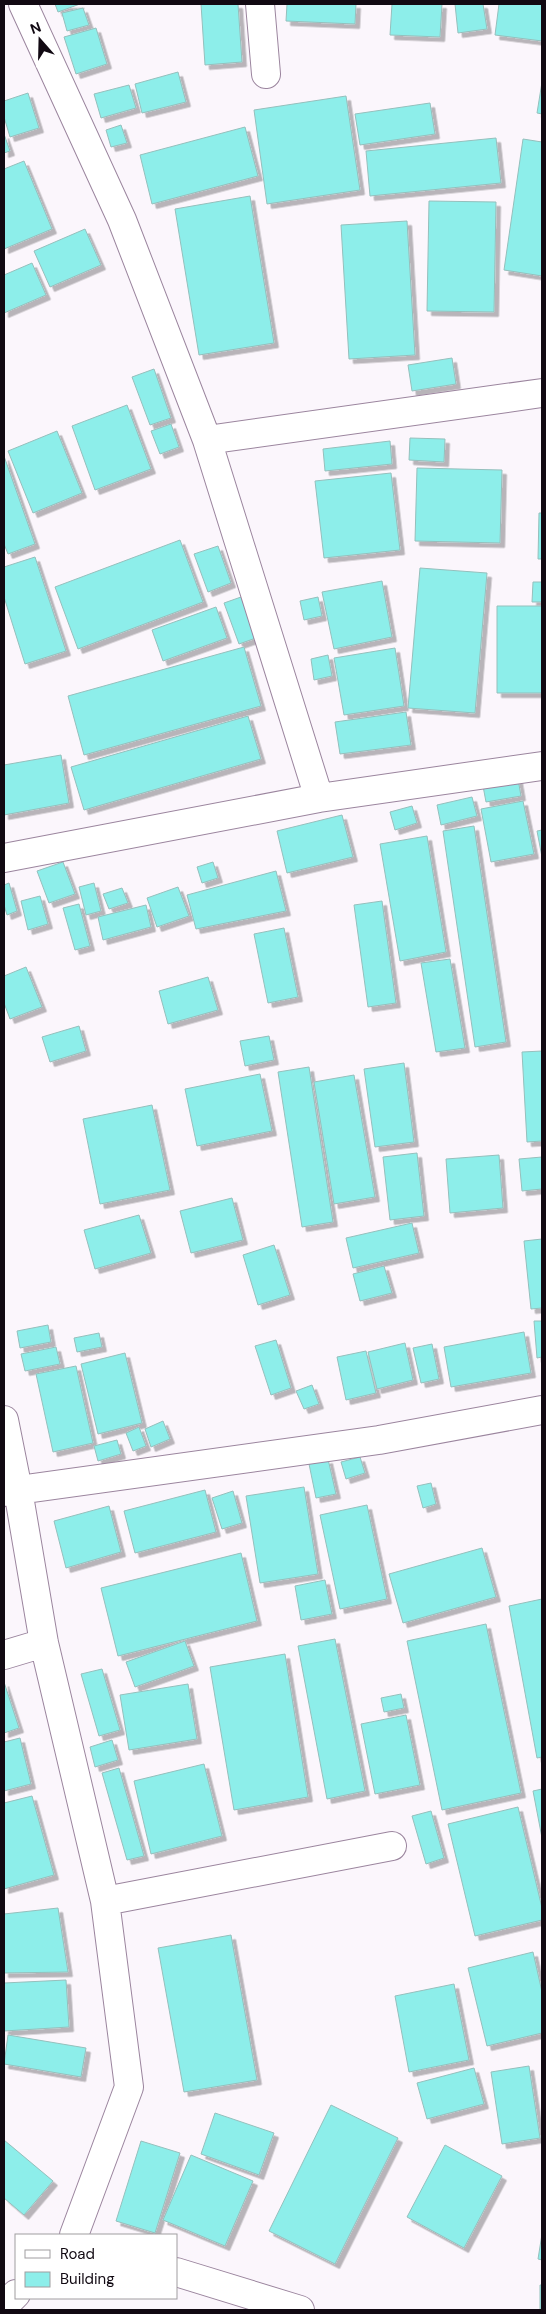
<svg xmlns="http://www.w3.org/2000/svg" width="546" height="2314" viewBox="0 0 546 2314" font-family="'DM Sans',sans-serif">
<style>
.building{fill:#8deeea;stroke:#95bfbc;filter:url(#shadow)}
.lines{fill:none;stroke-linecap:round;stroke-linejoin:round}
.minor-casing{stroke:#9b859e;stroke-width:30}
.minor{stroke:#fff;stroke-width:28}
</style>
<defs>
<filter id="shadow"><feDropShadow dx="4.5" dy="4.5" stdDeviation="0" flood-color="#0004"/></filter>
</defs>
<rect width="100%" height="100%" fill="#fbf6fc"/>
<path class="building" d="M55 4H80L58 12Z
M201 4H238L242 62 205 65Z
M287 4H356L355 24 286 21Z
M392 4H442L440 37 390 35Z
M455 4H483L487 29 458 33Z
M499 4H542V41L495 35Z
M83 8 89 25 67 31 62 13Z
M96 28 107 64 76 74 64 37Z
M178 72 186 102 142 113 135 84Z
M542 82V114L537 113Z
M129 85 136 108 101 118 94 94Z
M28 93 39 128 10 137 4 117V101Z
M346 96 360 190 267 204 254 110Z
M430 103 435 134 360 145 355 114Z
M121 125 127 143 111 147 106 130Z
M245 127 258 176 152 204 140 155Z
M4 134 10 151 4 153Z
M496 138 501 183 370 196 366 151Z
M523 139 542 142V276L504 270Z
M24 161 52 229 4 249V169Z
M250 196 274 343 199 355 175 209Z
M429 201 496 202 494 312 427 311Z
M407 221 415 355 349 359 341 225Z
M85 229 101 265 50 287 34 251Z
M32 263 46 295 4 313V275Z
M452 358 456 384 412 391 408 365Z
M154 369 171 418 150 425 132 377Z
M127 405 151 469 95 490 72 426Z
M171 424 179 447 160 454 151 431Z
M57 431 82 493 33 513 8 451Z
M410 438 445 439 444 462 409 460Z
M390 441 392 464 325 471 323 449Z
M4 456 35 544 8 554 4 544Z
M417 468 502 470 500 543 415 541Z
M391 473 400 550 324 558 315 481Z
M539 513H542V559H538Z
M180 540 203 602 78 649 55 587Z
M218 546 231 583 208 592 194 554Z
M35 557 66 651 25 664 4 597V567Z
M420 568 487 573 475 713 408 708Z
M382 581 392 637 334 649 322 592Z
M533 582H542V602H532Z
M241 597 256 638 239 644 224 603Z
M318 597 322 616 304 620 300 601Z
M497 606H542V693H497Z
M216 607 227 638 163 661 152 630Z
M244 647 261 706 84 755 68 696Z
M395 648 404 706 344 715 334 658Z
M328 655 332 676 314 680 311 659Z
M406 712 411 745 340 754 335 722Z
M248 716 261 759 84 810 71 767Z
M61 755 69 803 4 815V765Z
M518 779 521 796 486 802 483 786Z
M472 797 477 816 441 825 437 805Z
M523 801 534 854 491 862 481 809Z
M412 806 417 823 395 830 390 812Z
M342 815 353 857 287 873 277 831Z
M474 826 506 1042 475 1047 443 831Z
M542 830V857L537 831Z
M427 836 446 952 400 961 380 844Z
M63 862 75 894 49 903 37 871Z
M213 862 218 878 202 883 197 867Z
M276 871 286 911 196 929 187 895Z
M9 883 17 911 7 915 4 905V885Z
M94 883 101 911 86 915 79 887Z
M178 887 189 916 157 927 147 898Z
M122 888 128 903 109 909 103 894Z
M40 896 48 924 28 930 21 901Z
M382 901 396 1003 368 1007 354 905Z
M79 904 90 946 75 950 63 908Z
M146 905 151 927 103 940 98 917Z
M284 928 298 997 268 1003 254 934Z
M450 959 465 1048 436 1052 421 963Z
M26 967 42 1007 10 1019 4 1003V976Z
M208 977 218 1010 168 1024 159 991Z
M79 1026 86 1051 50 1062 42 1037Z
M269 1036 274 1060 245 1066 240 1041Z
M542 1051V1141L527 1142 522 1052Z
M404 1063 414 1142 375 1147 364 1069Z
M309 1067 333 1222 302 1227 278 1072Z
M260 1074 272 1131 197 1146 185 1089Z
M354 1075 375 1197 334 1204 314 1082Z
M152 1105 170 1190 100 1204 83 1119Z
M417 1153 424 1216 390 1220 383 1157Z
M499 1155 503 1208 450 1213 446 1159Z
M542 1157V1189L522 1191 519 1159Z
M232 1198 243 1240 191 1253 180 1211Z
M139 1215 151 1253 95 1269 84 1230Z
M412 1223 419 1253 353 1268 346 1238Z
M542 1239V1308L531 1309 524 1241Z
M274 1245 290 1295 258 1305 243 1255Z
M384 1266 392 1293 360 1301 353 1274Z
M534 1321H542V1357L537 1358Z
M48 1325 51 1342 20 1348 17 1331Z
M524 1332 531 1373 451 1387 444 1347Z
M99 1333 102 1347 77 1352 74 1338Z
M276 1340 291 1388 271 1395 255 1346Z
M405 1343 413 1380 377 1389 368 1352Z
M432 1344 439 1379 421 1383 413 1348Z
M56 1347 60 1364 25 1371 21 1354Z
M366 1351 376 1393 346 1400 337 1357Z
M125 1353 142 1423 98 1434 81 1364Z
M76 1366 93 1443 53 1452 36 1374Z
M312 1385 319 1404 304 1409 296 1391Z
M163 1421 170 1439 151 1447 145 1429Z
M139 1427 146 1446 133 1451 126 1433Z
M117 1440 121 1454 98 1461 94 1446Z
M360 1457 365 1473 346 1479 341 1462Z
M328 1459 336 1494 316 1498 309 1464Z
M431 1483 436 1504 423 1508 417 1486Z
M304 1487 318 1574 260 1583 246 1496Z
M205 1490 216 1532 135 1553 124 1511Z
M233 1491 242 1523 222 1529 212 1498Z
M367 1505 387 1599 340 1609 320 1515Z
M109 1506 121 1552 66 1568 54 1521Z
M482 1548 496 1597 403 1623 389 1574Z
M241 1553 257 1621 118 1656 101 1588Z
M325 1580 332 1614 301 1620 295 1586Z
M542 1599V1757L537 1758 509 1606Z
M486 1624 521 1793 442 1810 407 1641Z
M335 1639 365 1791 327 1799 298 1646Z
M185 1641 194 1666 135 1687 126 1662Z
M285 1654 308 1797 234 1810 210 1667Z
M102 1669 120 1730 99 1736 81 1674Z
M4 1682 19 1728 4 1733Z
M188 1684 197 1739 129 1750 120 1695Z
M401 1694 404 1708 384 1712 381 1698Z
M406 1715 420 1785 375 1794 361 1724Z
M20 1738 31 1784 4 1791V1742Z
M112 1740 118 1760 95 1767 90 1747Z
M204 1764 222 1836 151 1854 134 1781Z
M119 1768 144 1856 127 1860 102 1773Z
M542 1789V1838L533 1791Z
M32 1796 54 1875 4 1889V1803Z
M518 1807 542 1908V1920L475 1936 448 1824Z
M431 1811 444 1858 426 1864 412 1816Z
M58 1908 68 1972 4 1973V1914Z
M231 1935 257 2080 184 2092 158 1948Z
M533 1952 542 1992V2033L487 2046 468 1968Z
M66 1980 69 2027 4 2031V1983Z
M454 1984 469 2060 409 2072 395 1996Z
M8 2035 86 2048 81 2077 4 2064Z
M529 2066 540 2138 502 2144 491 2072Z
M474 2068 484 2104 427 2119 417 2083Z
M331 2105 398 2138 335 2264 269 2231Z
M215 2113 274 2133 259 2175 201 2154Z
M4 2140 53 2181 24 2215 4 2198Z
M141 2141 180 2153 155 2233 116 2221Z
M445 2145 502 2176 464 2248 407 2217Z
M191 2155 253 2181 225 2246 163 2220Z
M542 2234V2260L538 2259Z
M540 2285H542V2310H540Z"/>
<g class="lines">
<defs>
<path id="minor" d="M23 4 122 220 207 440 319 798
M260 4 266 74
M207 440 542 393
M4 858 319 798 542 766
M4 1420 18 1490 44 1643 105 1901 129 2087 74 2235
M4 1492 379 1440 542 1410
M4 1655 44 1643
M105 1901 392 1846
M176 2272 300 2310
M4 2306 16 2294"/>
</defs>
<use href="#minor" class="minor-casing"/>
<use href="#minor" class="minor"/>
</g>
<rect width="546" height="2314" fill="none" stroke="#110912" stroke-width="10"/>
<rect x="15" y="2234" width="162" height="65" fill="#ffffff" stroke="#a09da0"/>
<rect x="25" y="2250" width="25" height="8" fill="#ffffff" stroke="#a09da0"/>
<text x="60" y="2259" font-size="15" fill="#110912">Road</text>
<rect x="25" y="2272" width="25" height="15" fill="#8deeea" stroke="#a09da0"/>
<text x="60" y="2284" font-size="15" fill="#110912">Building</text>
<g transform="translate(40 40) rotate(340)" stroke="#ffffff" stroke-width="4" paint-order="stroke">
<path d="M0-4L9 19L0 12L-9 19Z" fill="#110912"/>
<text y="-8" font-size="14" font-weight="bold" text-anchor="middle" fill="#110912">N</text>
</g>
</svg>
